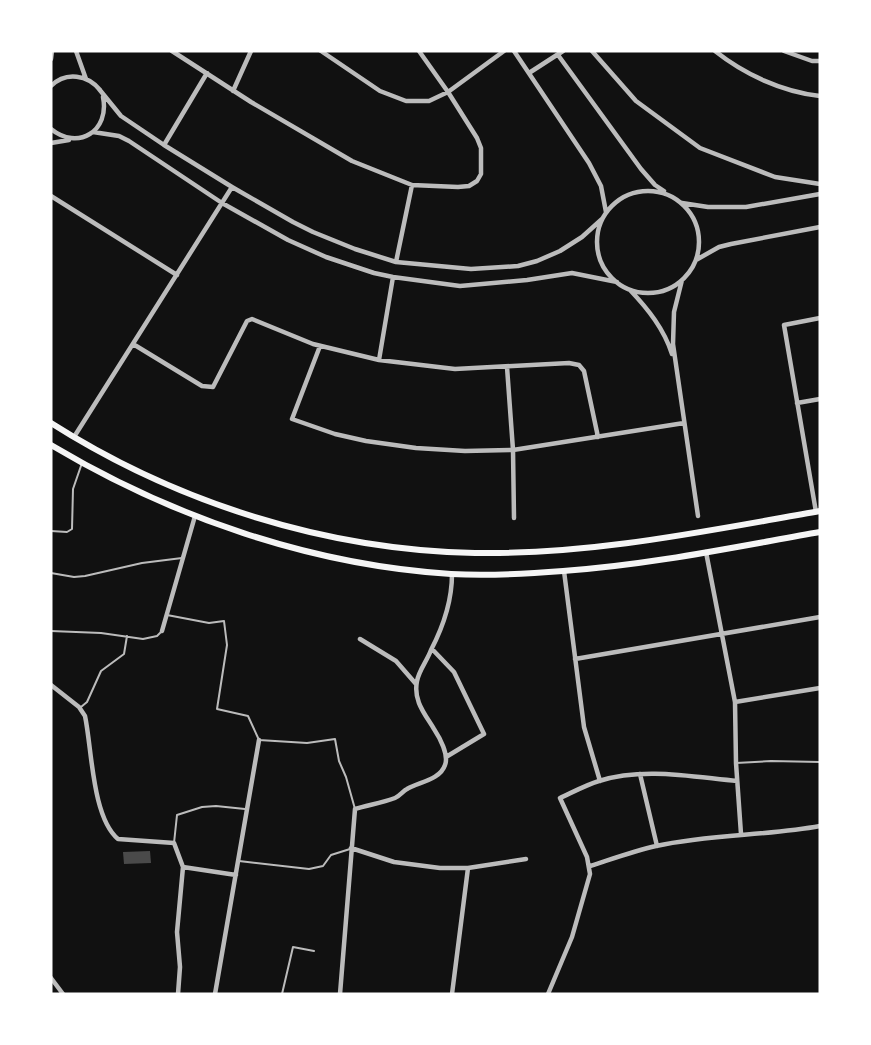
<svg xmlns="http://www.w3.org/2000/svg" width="871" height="1045" viewBox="0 0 871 1045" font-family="Manrope,sans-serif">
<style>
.building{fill:#4a4a4a}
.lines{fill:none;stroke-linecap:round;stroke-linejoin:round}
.service{stroke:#bcbcbc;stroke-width:2}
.minor{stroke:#bcbcbc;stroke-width:4.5}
.secondary{stroke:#f5f5f5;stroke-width:6}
</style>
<rect width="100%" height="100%" fill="#111"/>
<path class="building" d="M150 851 151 863 124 864 123 852Z"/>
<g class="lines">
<path class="service" d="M51 531 67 532 72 529 73 489 82 463
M51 573 74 577 85 576 142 563 182 558
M167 615 209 623 224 621 227 645 217 709 248 716 259 740 307 743 335 739 339 761 346 777 355 809
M51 631 101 633 143 639 157 636 161 632
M81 707 87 702 101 671 124 654 127 636
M736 763 771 761 820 762
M174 843 177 815 202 807 216 806 245 809
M239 861 309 869 323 866 331 855 350 849
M282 994 293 947 314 951"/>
<path class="minor" d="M76 51 86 79
M172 51 251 102 352 161 412 185 458 187 469 186 477 181 481 174V148L477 138 448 92 419 51
M321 51 380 91 406 101H429L448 92 504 51
M514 51 589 163 601 186 606 212
M592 51 636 101 700 148 775 177 820 184
M715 51C744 74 782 92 820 96
M784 51 812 61H820
M558 55 641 169 655 185 664 191
M51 59 52 51
M529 73 563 51
M51 86C66 71 88 75 100 90
M99 89 121 116 164 145 232 187 293 222 313 232 355 249 396 262 471 269 518 266 537 261 560 251 582 237 602 219
M233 91 251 51
M51 129C78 151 110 131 103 97
M93 132 119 136 129 141 222 203 288 240 326 257 374 273 393 277 460 286 527 280 572 273 617 282
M51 143 69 140
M164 145 207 73
M597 242a51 51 0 1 1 102 0a51 51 0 1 1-102 0Z
M51 196 177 275
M682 203 708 207H746L820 194
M696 260 719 247 731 244 820 227
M396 262 412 185
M682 280 674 312 673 344 698 516
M630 290C648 309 664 329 672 354
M133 344 202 386 213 387 247 321 252 319 313 344 379 360 455 369 569 363 579 365 584 371 598 437
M320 346 292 419 335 434 366 441 416 448 465 451 513 450 684 423
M379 360 393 277
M507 367 513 450 514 518
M797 403 820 399
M74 437 232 187
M816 512 784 325 820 318
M706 552 735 702 736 763 741 834
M564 571 584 727 600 781
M162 631 195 516
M360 639 396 661 416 684
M432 649 454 672 484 734 446 757
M575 659 820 617
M51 685 79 707 85 716C92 749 92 817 118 839L174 843 183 867 236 875
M735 702 820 688
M640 774 657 846
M351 848 394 862 440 868H468L526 859
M590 866C612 859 634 851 656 846 710 834 766 836 820 826
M51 978 63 994
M178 994 180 967 177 932 183 867
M215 994 259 740
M340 994 355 809C368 805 382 803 395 798 400 796 403 791 407 789 419 782 440 780 445 765 449 755 440 738 434 729 425 714 413 701 417 681 419 670 427 661 431 650 443 627 452 599 452 574
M452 994 468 868
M548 994 572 937 590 874 587 857 560 798C573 792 586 785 599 781 643 767 693 777 737 781"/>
<path class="secondary" d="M51 423C177 503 326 550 475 553 591 555 706 531 820 511
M51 445C172 517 310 565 451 574 488 576 526 574 563 571 649 565 735 547 820 532"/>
</g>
<rect width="871" height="1045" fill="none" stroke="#ffffff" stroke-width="105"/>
</svg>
